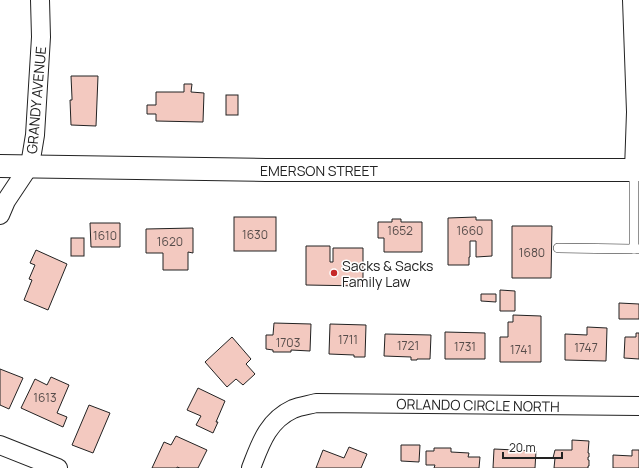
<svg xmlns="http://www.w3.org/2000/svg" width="639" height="468" font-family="Manrope,sans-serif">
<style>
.building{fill:#f3c9c0;stroke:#222}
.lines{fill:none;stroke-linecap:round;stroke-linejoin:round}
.service-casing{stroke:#222;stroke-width:10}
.minor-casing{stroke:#222;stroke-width:20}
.primary-casing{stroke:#222;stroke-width:24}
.service{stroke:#fff;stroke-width:9}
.minor{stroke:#fff;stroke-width:18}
.primary{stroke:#fff;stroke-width:22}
.poi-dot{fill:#c62828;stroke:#fff;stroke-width:1.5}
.labels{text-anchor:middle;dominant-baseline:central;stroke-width:3;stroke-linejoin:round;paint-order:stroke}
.number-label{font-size:12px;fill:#564c4a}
.street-label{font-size:14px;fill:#222;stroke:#fff}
.poi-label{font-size:14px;fill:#222;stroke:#fff;text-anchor:start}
</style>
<rect width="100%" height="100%" fill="#fff"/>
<g class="building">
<polygon points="71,76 98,76 96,126 71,125 70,100 72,100 72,98"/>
<polygon points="184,84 192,84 191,92 204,93 203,122 156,121 156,114 147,114 147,105 156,105 156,92 184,92"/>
<rect x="226" y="95" width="12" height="20"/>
<rect x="234" y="217" width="42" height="34"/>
<polygon points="476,217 476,220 492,220 492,256 476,257 476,241 470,241 470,257 469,257 469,265 448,265 448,218"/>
<polygon points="392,219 401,219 401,222 422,222 422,252 384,252 384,238 378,238 378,222 392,222"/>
<polygon points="90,223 120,223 120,247 91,247"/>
<polygon points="512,226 552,226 551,278 512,278"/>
<polygon points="193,228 193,253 188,252 188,270 163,270 163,253 146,253 146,229"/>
<rect x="71" y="238" width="13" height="18"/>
<polygon points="306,246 330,246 330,262 333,262 333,248 363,248 363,286 306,285"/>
<polygon points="36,250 67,264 48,310 24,300 32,280 29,279 35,265 30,263"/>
<polygon points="500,290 515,291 515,311 500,311"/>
<polygon points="481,294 496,294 496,302 481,301"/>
<polygon points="619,303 639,304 639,319 619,319"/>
<polygon points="513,315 541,316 541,362 500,362 500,337 508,337 508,322 513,322"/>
<polygon points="274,323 311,324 310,351 291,350 291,352 273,352 273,350 266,349 266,335 273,335"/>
<polygon points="330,324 366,325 365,357 354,357 354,355 329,354"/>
<polygon points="587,327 607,328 606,361 565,360 565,334 587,335"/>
<polygon points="445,332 485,333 485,359 445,359"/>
<polygon points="636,333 639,333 639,359 624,358 625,337 636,337"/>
<polygon points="385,334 431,335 430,359 417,359 417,360 411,360 411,357 384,356"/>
<polygon points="232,337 251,359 246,364 255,374 243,385 236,379 227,387 205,362"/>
<polygon points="0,369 23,378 9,409 0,405"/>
<polygon points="51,377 69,385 57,413 67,417 63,427 21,408 35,379 47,385"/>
<polygon points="198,388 225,401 216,422 218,422 213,433 196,425 201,416 187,410"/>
<polygon points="89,405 110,413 93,453 72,445"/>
<polygon points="176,436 207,450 198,468 180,468 177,467 177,468 152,468 164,442 171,445"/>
<polygon points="572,440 589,441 588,453 589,453 589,457 588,457 588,460 589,460 589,466 588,466 588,468 554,468 555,458 553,458 555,450 572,450"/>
<polygon points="401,445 420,445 419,462 401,461"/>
<polygon points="349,447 367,454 361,468 316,468 323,450 344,458"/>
<polygon points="434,448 451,448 451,452 469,453 468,457 480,457 479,468 434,468 435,465 426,465 426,451 434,451"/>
<polygon points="494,449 536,451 535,468 493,468"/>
<polygon points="632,450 639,450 639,468 613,468 613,455 632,456"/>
</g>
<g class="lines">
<defs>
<g id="service">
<polyline points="634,170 634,249 639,249"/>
<polyline points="558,248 634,249"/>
</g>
<g id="minor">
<polyline points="632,0 636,112 634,170"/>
<polyline points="0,215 6,201 30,165 35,135 41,37 40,0"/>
<polyline points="0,445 58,468"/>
<path d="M251 468C260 445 267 421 293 409 300 406 309 405 316 403L639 406"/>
</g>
<polyline id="primary" points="0,166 266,170 639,170"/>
</defs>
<use href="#service" class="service-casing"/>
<use href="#minor" class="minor-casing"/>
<use href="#primary" class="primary-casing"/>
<use href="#service" class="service"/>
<use href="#minor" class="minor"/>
<use href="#primary" class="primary"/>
</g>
<circle class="poi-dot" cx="334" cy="273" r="4"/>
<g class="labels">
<g class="number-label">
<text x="400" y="230">1652</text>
<text x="470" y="230">1660</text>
<text x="255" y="234">1630</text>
<text x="105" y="235">1610</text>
<text x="170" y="241">1620</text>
<text x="532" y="252">1680</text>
<text x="348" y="339">1711</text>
<text x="288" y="342">1703</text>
<text x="408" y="345">1721</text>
<text x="465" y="346">1731</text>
<text x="586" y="347">1747</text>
<text x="521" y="349">1741</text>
<text x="45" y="397">1613</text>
</g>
<g class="street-label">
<text transform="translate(36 100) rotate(-85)">GRANDY AVENUE</text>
<text x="319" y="170">EMERSON STREET</text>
<text transform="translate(478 405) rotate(1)">ORLANDO CIRCLE NORTH</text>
</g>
<g class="poi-label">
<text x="342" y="265">Sacks &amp; Sacks<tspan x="342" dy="16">Family Law</tspan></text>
</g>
</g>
<path d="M503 452v6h59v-6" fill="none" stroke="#222222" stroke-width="2"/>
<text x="509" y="452" font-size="12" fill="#222222" stroke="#ffffff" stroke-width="3" paint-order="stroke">20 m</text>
</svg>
